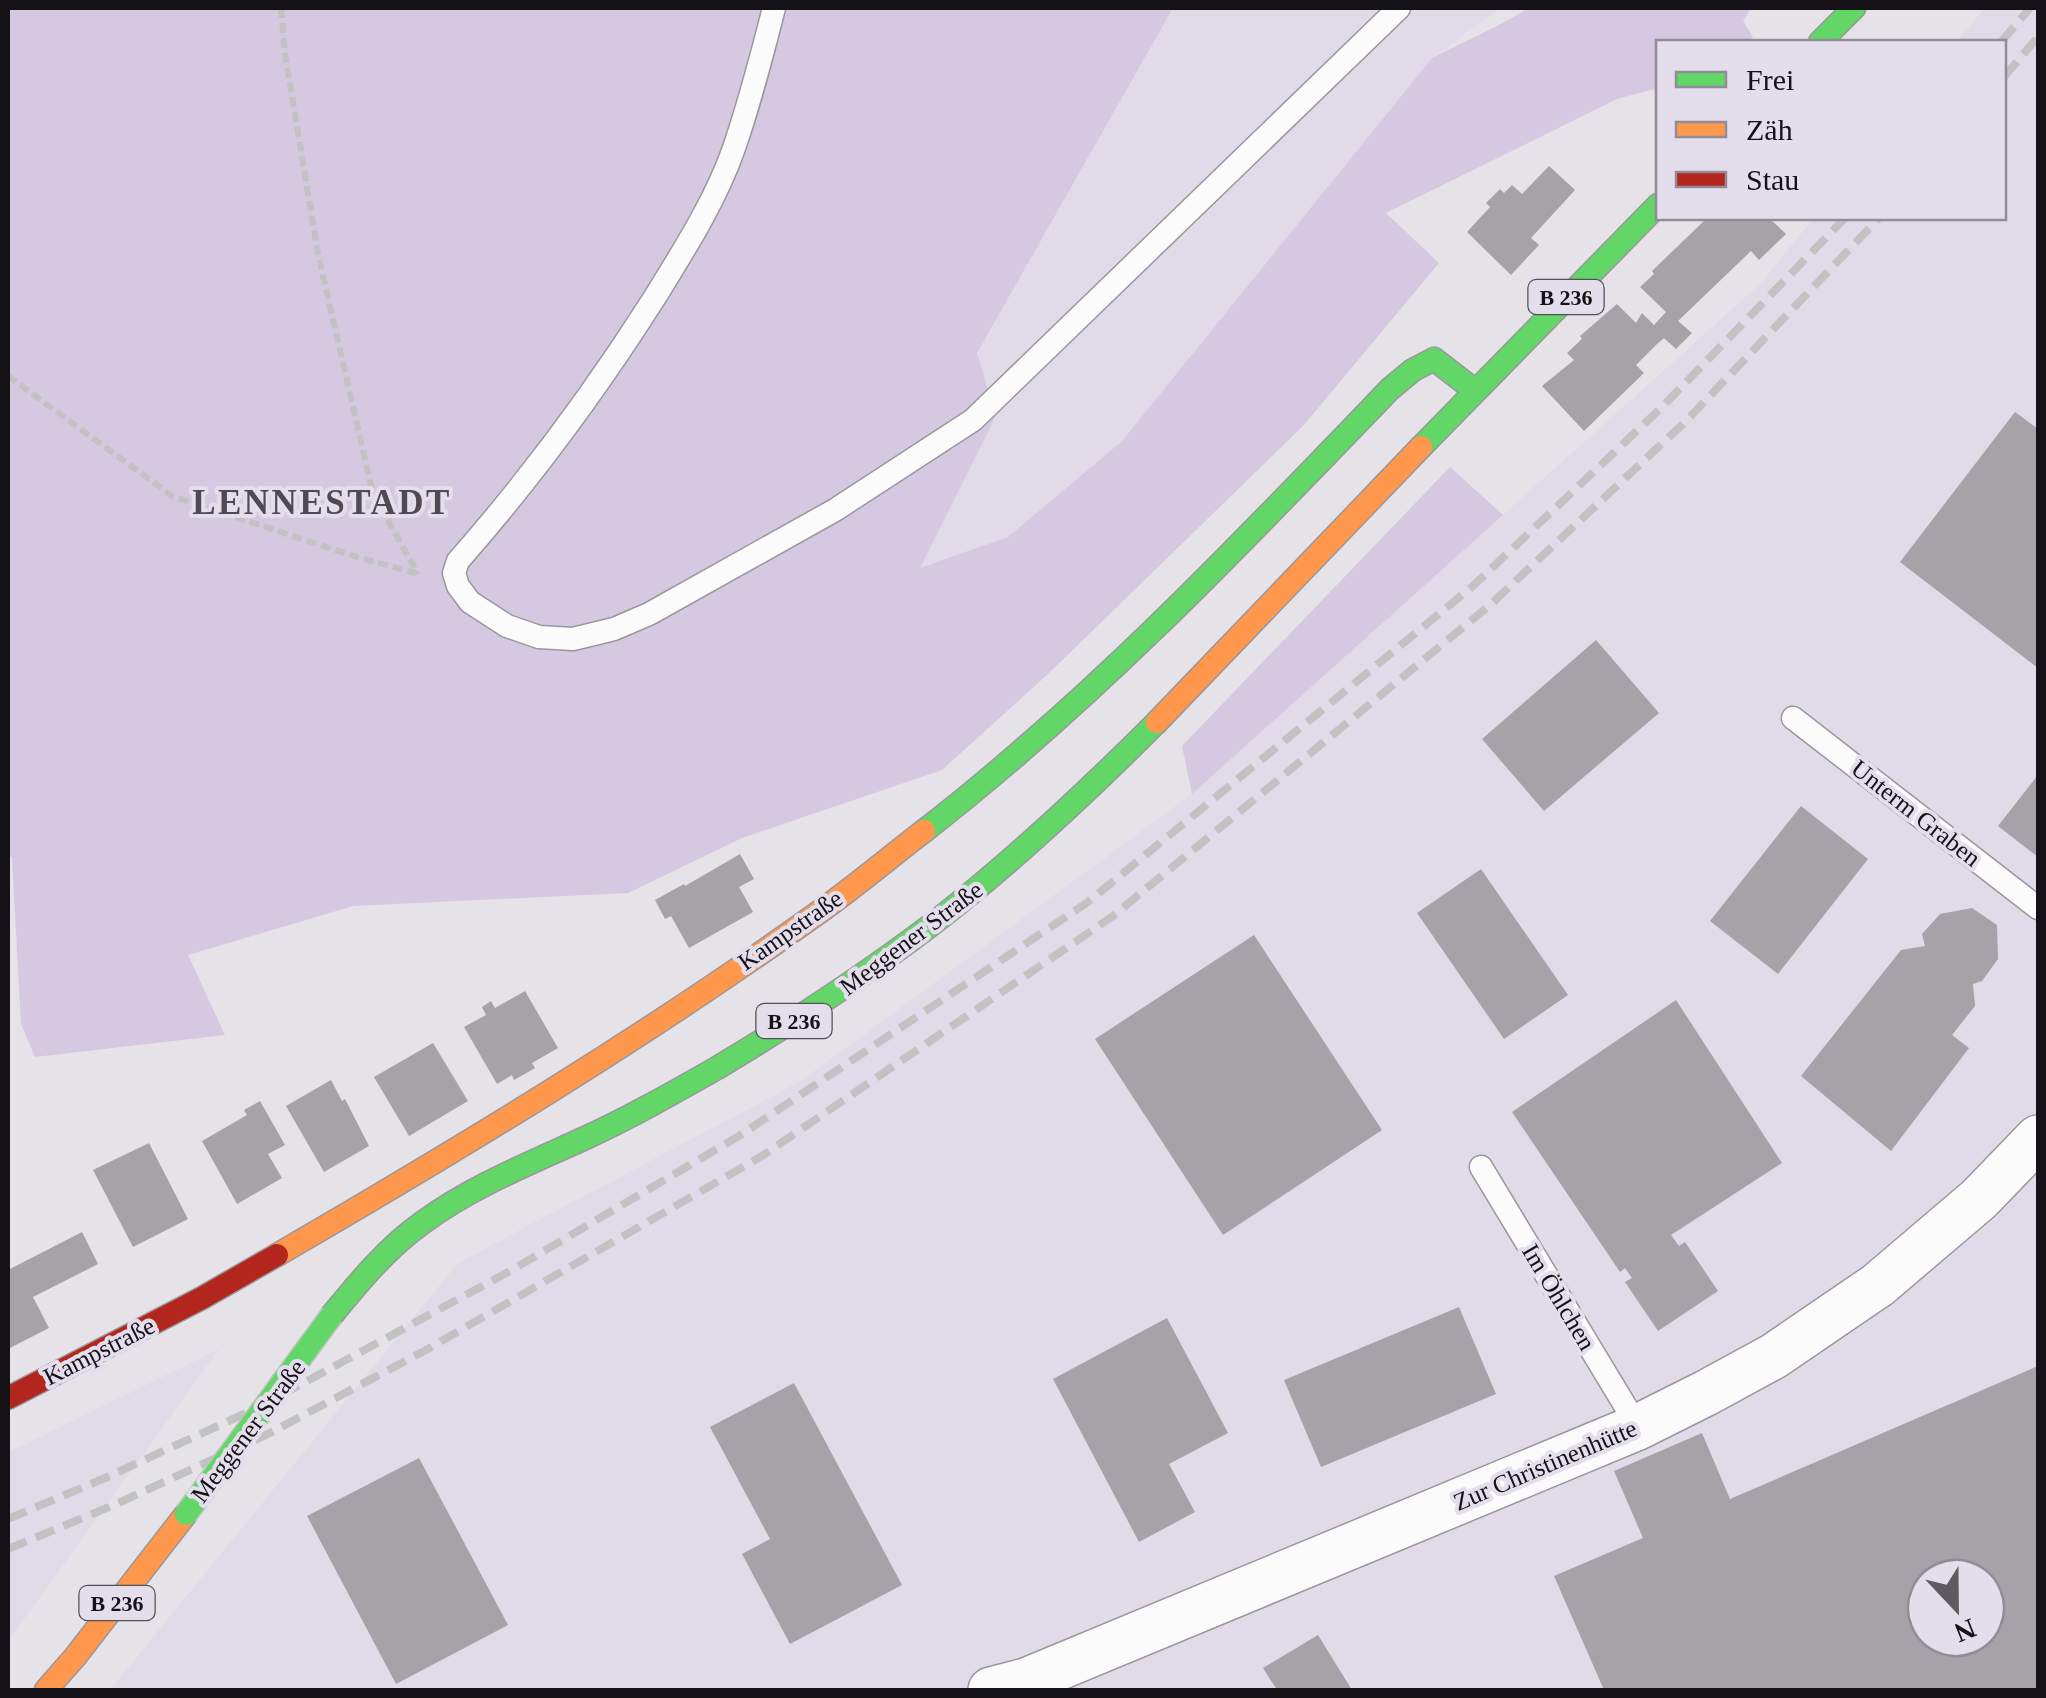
<svg xmlns="http://www.w3.org/2000/svg" width="2046" height="1698" font-family="'Times New Roman',serif">
<style>
.built{fill:#e1dae9;fill-rule:evenodd}
.green{fill:#d4c9e1}
.building{fill:#a5a2a8;fill-rule:evenodd}
.lines{fill:none;stroke-linecap:round;stroke-linejoin:round}
.lane-casing{stroke:#9a979c;stroke-width:25}
.street-casing{stroke:#9a979c;stroke-width:48}
.fast-casing{stroke:#9a979c;stroke-width:25}
.slow-casing{stroke:#9a979c;stroke-width:25}
.jam-casing{stroke:#9a979c;stroke-width:25}
.path{stroke:#c2c1c3;stroke-width:6;stroke-dasharray:10 5;stroke-linecap:butt}
.lane{stroke:#fbfbfc;stroke-width:22}
.street{stroke:#fbfbfc;stroke-width:45}
.fast{stroke:#63d668;stroke-width:22}
.slow{stroke:#ff974d;stroke-width:22}
.jam{stroke:#b3261e;stroke-width:22}
.rail{stroke:#c2c2c3;stroke-width:8;stroke-dasharray:20 10;stroke-linecap:butt}
.fast-bridge-casing{stroke:#c2c1c4;stroke-width:25;stroke-linecap:butt}
.fast-bridge{stroke:#63d668;stroke-width:22}
.labels{text-anchor:middle;dominant-baseline:central;stroke-width:8;stroke-linejoin:round;paint-order:stroke}
.shield{fill:#e4deec;stroke:#524f57;stroke-width:2.5}
.shield-label{font-size:22px;font-weight:bold;fill:#141217}
.street-label{font-size:25px;fill:#141217;stroke:#e4deec}
.district-label{font-size:35px;font-weight:bold;letter-spacing:2.5px;fill:#4e4954;stroke:#e4deec}
</style>
<rect width="100%" height="100%" fill="#e5e2e8"/>
<g class="built">
<polygon points="1173,8 1501,8 1432,58 1122,441 1008,537 918,569 996,416 977,353"/>
<path d="M1985 8H2038V1690H110L458 1263 801 1081 1192 794 1759 285 1814 218H2004V42H1957ZM1926 1578H1986V1638H1926Z"/>
<polygon points="219,1349 9,1640 8,1641 8,1453"/>
</g>
<g class="green">
<polygon points="8,8 1173,8 977,353 996,416 920,568 1008,537 1122,441 1432,58 1497,26 1529,8 1751,8 1743,21 1753,37 1748,42 1658,42 1658,88 1617,99 1386,213 1439,263 1304,425 1047,675 942,770 742,838 628,893 353,906 188,955 225,1035 35,1057 21,1024 12,857 8,856"/>
<polygon points="1450,467 1503,515 1192,794 1182,746"/>
</g>
<g class="building">
<polygon points="1549,166 1575,190 1531,238 1539,245 1511,275 1467,232 1490,207 1486,203 1500,189 1504,193 1512,185 1522,194"/>
<polygon points="1707,218 1769,218 1786,234 1759,260 1751,251 1678,321 1692,333 1676,349 1664,338 1657,344 1636,365 1644,373 1584,431 1542,386 1574,360 1567,353 1582,339 1580,336 1617,304 1636,323 1642,313 1654,325 1666,312 1640,287 1654,274 1652,271"/>
<polygon points="2015,412 2038,429 2038,668 1900,562"/>
<polygon points="1596,640 1659,713 1544,811 1482,739"/>
<polygon points="2038,775 2038,857 1998,826"/>
<polygon points="1801,806 1868,859 1778,974 1710,921"/>
<polygon points="740,854 754,879 739,887 753,912 689,948 671,916 665,919 655,900 684,884 685,886"/>
<polygon points="1481,869 1568,995 1504,1039 1417,913"/>
<polygon points="1972,908 1997,925 1998,959 1982,981 1973,984 1975,1006 1952,1035 1969,1048 1891,1151 1801,1076 1901,950 1925,946 1922,934 1940,914"/>
<polygon points="1254,935 1382,1130 1223,1235 1095,1039"/>
<polygon points="525,991 558,1048 532,1063 535,1068 514,1080 512,1075 497,1084 464,1027 486,1015 482,1007 491,1001 495,1008"/>
<polygon points="1676,1000 1782,1163 1671,1235 1679,1246 1685,1242 1718,1291 1658,1331 1625,1282 1632,1278 1625,1268 1620,1272 1512,1112"/>
<polygon points="433,1043 468,1101 409,1136 374,1077"/>
<polygon points="331,1080 342,1101 345,1099 369,1146 324,1172 286,1106"/>
<polygon points="260,1101 285,1145 268,1154 282,1178 237,1204 202,1141 247,1115 244,1110"/>
<polygon points="149,1143 188,1219 133,1247 93,1170"/>
<polygon points="82,1232 98,1264 33,1297 49,1328 8,1349 8,1270"/>
<polygon points="1459,1307 1496,1394 1321,1467 1284,1380"/>
<polygon points="1167,1318 1228,1433 1169,1464 1195,1512 1139,1542 1053,1379"/>
<path d="M2038 1366V1690H1604L1554 1576 1643 1538 1614 1471 1702 1433 1730 1499ZM1926 1578H1986V1638H1926Z"/>
<polygon points="794,1383 902,1585 790,1644 742,1554 770,1539 710,1427"/>
<polygon points="419,1458 508,1625 396,1684 307,1516"/>
<polygon points="1318,1635 1352,1690 1277,1690 1263,1668"/>
</g>
<g class="lines">
<defs>
<g id="lane">
<path d="M774 8C762 55 750 102 734 148 716 200 684 250 655 297 596 390 531 478 458 561L454 573 458 586 470 602 507 626 539 637 573 639 614 629 649 614 835 510 973 420 1399 8"/>
<polyline points="1793,718 2038,908"/>
<polyline points="1481,1167 1638,1427"/>
</g>
<polyline id="street" points="991,1690 1026,1681 1638,1427 1706,1393 1774,1356 1878,1285 1979,1199 2038,1138"/>
<g id="fast">
<polyline points="1820,42 1854,8"/>
<polyline points="1421,447 1658,205"/>
<path d="M924 831C1093 700 1242 543 1390 389L1413 370 1434 359 1474 390"/>
<path d="M332 1315C359 1282 387 1248 422 1223 471 1187 528 1164 583 1139 629 1118 673 1093 717 1068 795 1021 872 971 944 915 1019 856 1089 790 1157 722"/>
</g>
<g id="slow">
<polyline points="1157,722 1421,447"/>
<path d="M277 1255C463 1147 648 1035 822 910 857 885 890 857 924 831"/>
<polyline points="46,1690 75,1657 186,1514"/>
</g>
<polyline id="jam" points="8,1398 202,1298 277,1255"/>
</defs>
<use href="#lane" class="lane-casing"/>
<use href="#street" class="street-casing"/>
<use href="#fast" class="fast-casing"/>
<use href="#slow" class="slow-casing"/>
<use href="#jam" class="jam-casing"/>
<g class="path">
<polyline points="281,8 285,54 318,254 373,494 418,574"/>
<polyline points="8,376 172,496 357,557 419,574"/>
</g>
<use href="#lane" class="lane"/>
<use href="#street" class="street"/>
<use href="#fast" class="fast"/>
<use href="#slow" class="slow"/>
<use href="#jam" class="jam"/>
<g class="rail">
<polyline points="2001,42 2030,8"/>
<polyline points="2004,77 2038,37"/>
<polyline points="8,1519 105,1478 261,1406 510,1271 739,1136 1088,902 1473,586 1662,407 1845,218"/>
<polyline points="8,1549 114,1505 268,1434 426,1350 762,1156 1113,916 1490,605 1685,422 1879,218"/>
</g>
<defs>
<polyline id="fast-bridge" points="186,1514 332,1315"/>
</defs>
<use href="#fast-bridge" class="fast-bridge-casing"/>
<use href="#fast-bridge" class="fast-bridge"/>
</g>
<g class="labels">
<g class="shield">
<rect x="1528.5" y="280" width="75" height="34" rx="8"/>
<rect x="756.5" y="1004" width="75" height="34" rx="8"/>
<rect x="79.5" y="1586" width="75" height="34" rx="8"/>
</g>
<g class="shield-label">
<text x="1566" y="297">B 236</text>
<text x="794" y="1021">B 236</text>
<text x="117" y="1603">B 236</text>
</g>
<g class="street-label">
<text transform="translate(1916 813) rotate(38)">Unterm Graben</text>
<text transform="translate(790 930) rotate(-35)">Kampstraße</text>
<text transform="translate(911 938) rotate(-37)">Meggener Straße</text>
<text transform="translate(1559 1297) rotate(59)">Im Öhlchen</text>
<text transform="translate(99 1351) rotate(-27)">Kampstraße</text>
<text transform="translate(248 1431) rotate(-53)">Meggener Straße</text>
<text transform="translate(1545 1465) rotate(-23)">Zur Christinenhütte</text>
</g>
<g class="district-label">
<text x="322" y="502">LENNESTADT</text>
</g>
</g>
<rect width="2046" height="1698" fill="none" stroke="#141217" stroke-width="20"/>
<rect x="1656" y="40" width="350" height="180" fill="#e4deec" stroke="#918c97" stroke-width="2.5"/>
<rect x="1676" y="72" width="50" height="15" fill="#63d668" stroke="#918c97" stroke-width="2.5"/>
<text x="1746" y="90" font-size="30" fill="#141217">Frei</text>
<rect x="1676" y="122" width="50" height="15" fill="#ff974d" stroke="#918c97" stroke-width="2.5"/>
<text x="1746" y="140" font-size="30" fill="#141217">Zäh</text>
<rect x="1676" y="172" width="50" height="15" fill="#b3261e" stroke="#918c97" stroke-width="2.5"/>
<text x="1746" y="190" font-size="30" fill="#141217">Stau</text>
<g transform="translate(1956 1608) rotate(158)"><circle r="48" fill="#e4deec" stroke="#918c97" stroke-width="2.5"/>
<path d="M0-8L18 38L0 25L-18 38Z" fill="#5d5b60"/>
<text y="-15" font-size="28" font-weight="bold" text-anchor="middle" fill="#141217">N</text>
</g>
</svg>
